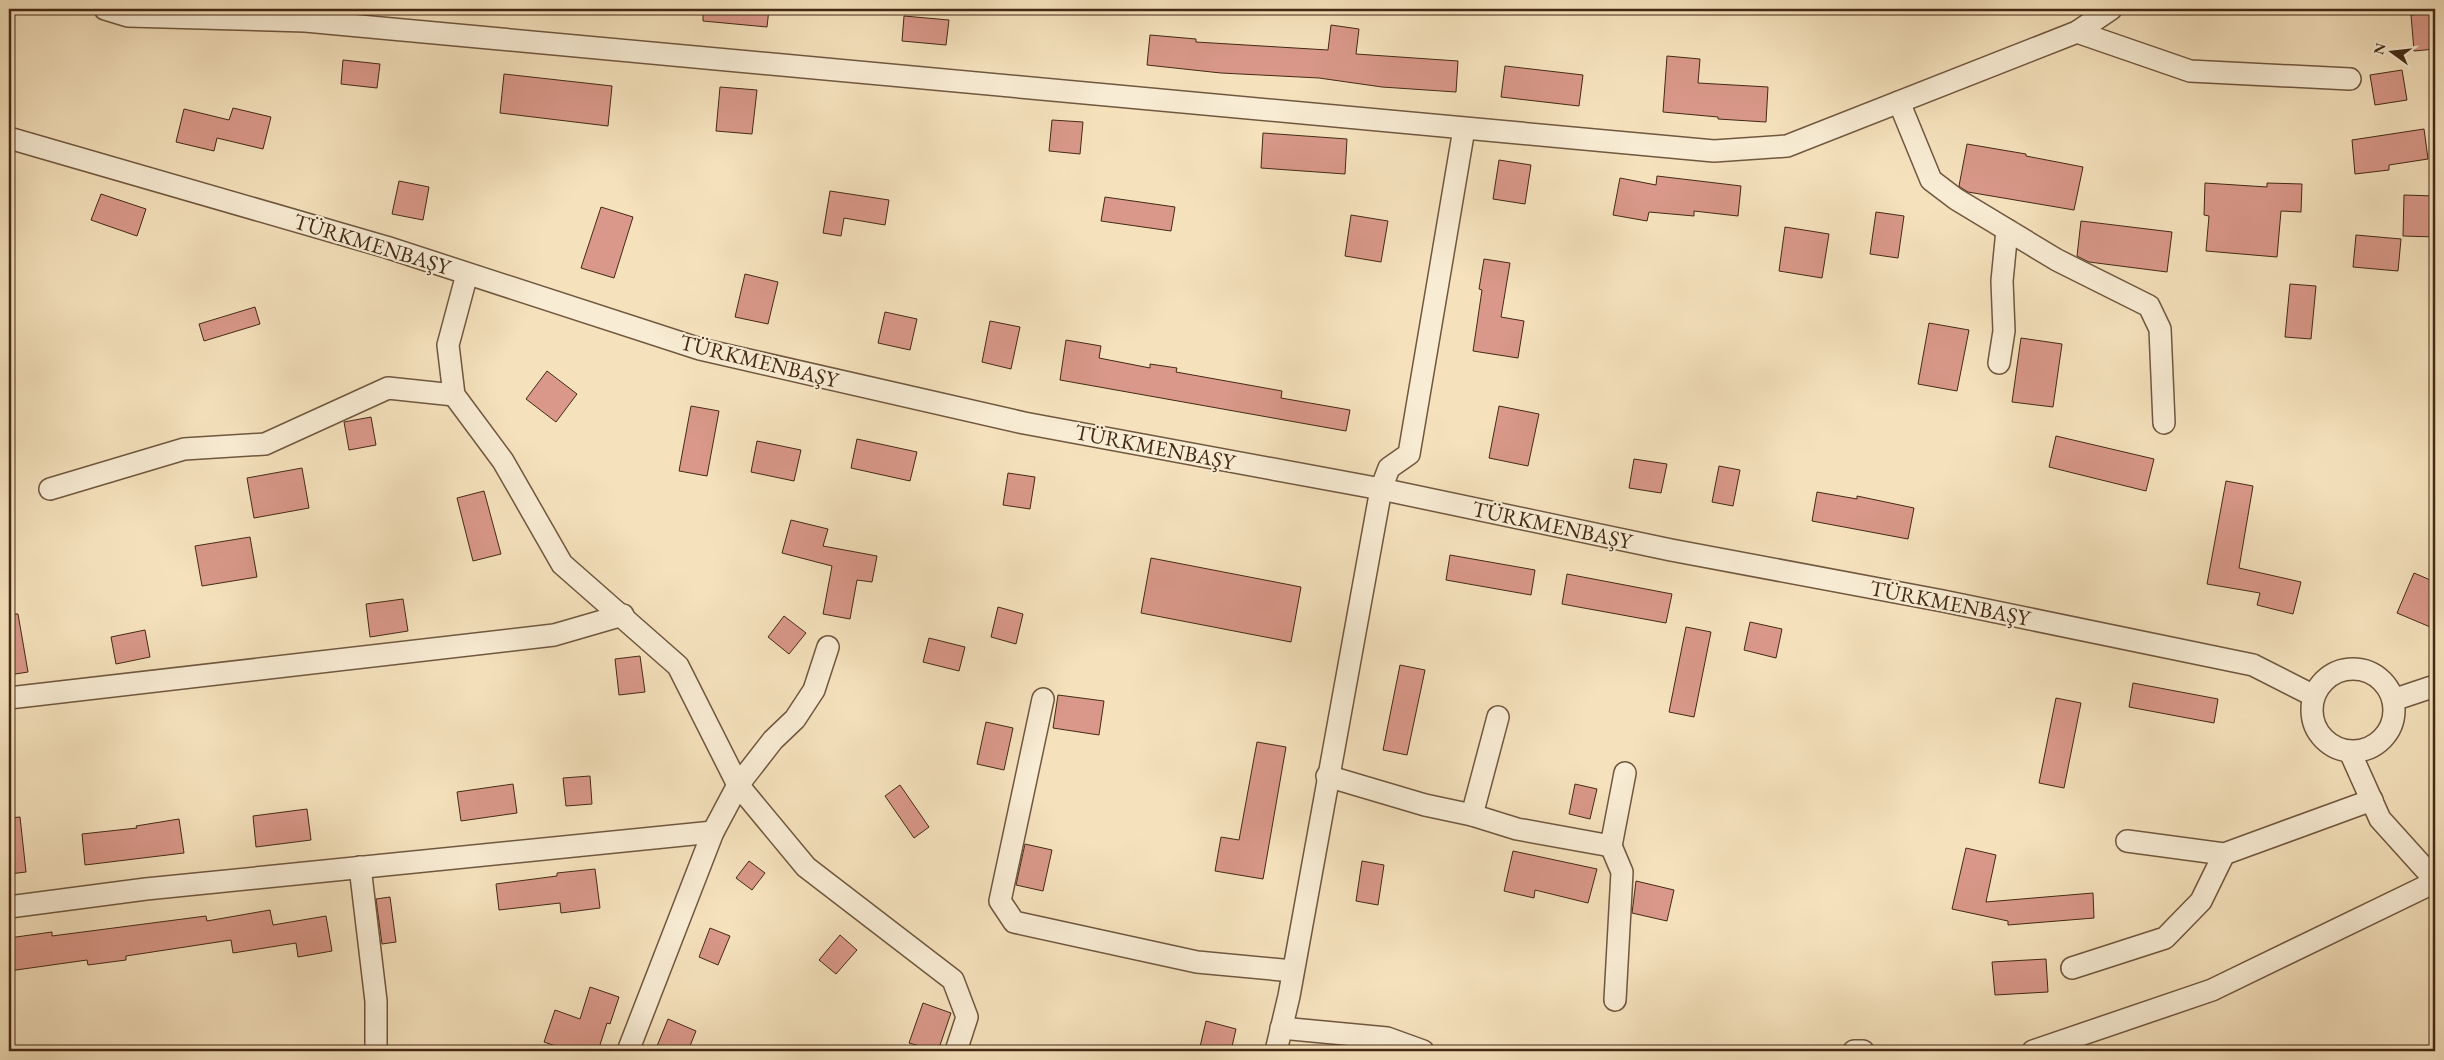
<svg xmlns="http://www.w3.org/2000/svg" width="2444" height="1060" font-family="'EB Garamond',serif">
<style>
.building{fill:#d99889;stroke:#442914}
.lines{fill:none;stroke-linecap:round;stroke-linejoin:round}
.minor-casing{stroke:#70573e;stroke-width:24}
.minor{stroke:#f8ecd4;stroke-width:21}
.labels{text-anchor:middle;dominant-baseline:central;stroke-width:4.5;stroke-linejoin:round;paint-order:stroke}
.street-label{font-size:22px;fill:#442914;stroke:#f8ecd4}
</style>
<rect width="100%" height="100%" fill="#f5e2bd"/>
<filter id="stains"><feTurbulence type="fractalNoise" baseFrequency=".004" numOctaves="4"/><feColorMatrix values="0 0 0 0 .2 0 0 0 0 .09 0 0 0 0 .02 0 0 0 .5 -.17"/></filter>
<radialGradient id="worn" r=".72"><stop offset=".6" stop-color="#630" stop-opacity="0"/><stop offset="1" stop-color="#630" stop-opacity=".3"/></radialGradient>
<g class="building">
<polygon points="703,9 769,9 767,27 703,21"/>
<polygon points="2435,12 2435,49 2414,51 2411,15"/>
<polygon points="904,16 949,20 946,45 902,41"/>
<polygon points="1331,25 1359,29 1356,54 1458,61 1456,92 1382,87 1319,78 1221,73 1147,65 1150,35 1196,39 1196,42 1328,50"/>
<polygon points="1667,56 1700,59 1698,83 1768,87 1766,122 1718,119 1718,117 1663,112"/>
<polygon points="343,60 380,64 377,88 341,84"/>
<polygon points="1505,66 1583,75 1579,106 1501,97"/>
<polygon points="2402,70 2407,100 2375,105 2370,75"/>
<polygon points="504,74 612,86 608,126 500,113"/>
<polygon points="720,87 757,90 752,134 716,131"/>
<polygon points="233,108 271,117 263,149 217,138 214,151 176,142 184,109 229,120"/>
<polygon points="1052,120 1083,122 1080,154 1049,151"/>
<polygon points="2424,129 2428,159 2389,165 2389,170 2355,174 2352,140"/>
<polygon points="1263,133 1347,139 1345,174 1261,168"/>
<polygon points="1967,144 2026,154 2026,156 2083,167 2074,210 1968,192 1963,189 1959,186"/>
<polygon points="1499,160 1531,165 1525,204 1493,199"/>
<polygon points="1657,176 1741,186 1738,216 1694,211 1694,216 1649,212 1647,221 1613,215 1620,178 1656,185"/>
<polygon points="399,181 429,187 423,220 392,214"/>
<polygon points="2205,183 2267,187 2267,183 2302,184 2301,212 2281,211 2277,257 2206,251 2209,216 2204,215"/>
<polygon points="830,191 889,200 885,225 844,218 841,236 823,233"/>
<polygon points="101,194 146,209 137,236 91,220"/>
<polygon points="2404,195 2435,196 2435,237 2403,236"/>
<polygon points="1105,197 1175,207 1171,231 1101,221"/>
<polygon points="601,207 633,217 614,278 581,268"/>
<polygon points="1876,212 1904,216 1898,258 1870,254"/>
<polygon points="1351,215 1388,221 1381,262 1345,256"/>
<polygon points="2081,221 2172,232 2167,272 2089,262 2077,256"/>
<polygon points="1785,227 1829,234 1822,278 1779,271"/>
<polygon points="2356,235 2401,239 2398,271 2353,267"/>
<polygon points="1484,259 1510,263 1501,317 1524,321 1518,358 1473,351 1482,290 1479,289"/>
<polygon points="745,274 778,282 768,324 735,317"/>
<polygon points="2290,284 2316,286 2311,339 2285,337"/>
<polygon points="255,307 260,324 204,341 199,324"/>
<polygon points="885,312 917,319 910,350 878,343"/>
<polygon points="990,321 1020,327 1011,369 982,362"/>
<polygon points="1929,323 1969,330 1957,391 1918,384"/>
<polygon points="2021,338 2062,344 2053,407 2012,402"/>
<polygon points="1066,340 1101,346 1099,358 1150,368 1150,364 1177,368 1176,372 1282,391 1281,398 1350,410 1346,431 1060,380"/>
<polygon points="547,371 577,394 556,422 526,399"/>
<polygon points="691,406 719,411 707,476 679,471"/>
<polygon points="1499,406 1539,414 1528,466 1489,458"/>
<polygon points="371,417 376,445 349,450 344,422"/>
<polygon points="2056,436 2154,459 2146,491 2049,467"/>
<polygon points="857,439 917,452 910,481 851,468"/>
<polygon points="757,441 801,450 794,481 751,472"/>
<polygon points="1634,459 1667,464 1661,493 1629,488"/>
<polygon points="1719,466 1740,470 1733,506 1712,502"/>
<polygon points="302,468 309,508 254,518 247,478"/>
<polygon points="1008,473 1035,477 1030,509 1003,505"/>
<polygon points="2226,481 2253,486 2239,568 2301,582 2293,614 2257,605 2260,593 2207,584"/>
<polygon points="484,491 501,554 473,561 457,498"/>
<polygon points="1817,492 1857,499 1857,496 1914,508 1908,539 1812,521"/>
<polygon points="791,520 828,529 823,546 877,556 872,582 857,580 850,619 823,614 832,566 782,553"/>
<polygon points="250,537 257,577 202,586 195,546"/>
<polygon points="1450,555 1535,570 1531,595 1446,580"/>
<polygon points="1151,558 1301,587 1291,642 1141,613"/>
<polygon points="2414,573 2435,582 2435,629 2397,613"/>
<polygon points="1567,574 1672,594 1666,623 1562,604"/>
<polygon points="403,599 408,631 370,637 366,604"/>
<polygon points="998,607 1023,614 1016,644 991,637"/>
<polygon points="9,614 18,614 28,672 9,675"/>
<polygon points="784,616 806,633 789,654 768,637"/>
<polygon points="1750,622 1782,629 1776,658 1744,650"/>
<polygon points="1686,627 1711,632 1694,717 1669,712"/>
<polygon points="145,630 150,657 116,664 111,637"/>
<polygon points="929,638 965,647 959,671 923,662"/>
<polygon points="640,656 645,692 619,695 615,659"/>
<polygon points="1400,665 1425,670 1407,755 1383,750"/>
<polygon points="2133,683 2218,699 2214,723 2129,707"/>
<polygon points="1058,695 1104,701 1099,735 1053,728"/>
<polygon points="2056,698 2081,703 2064,788 2039,783"/>
<polygon points="986,722 1013,728 1004,770 977,764"/>
<polygon points="1257,742 1286,747 1263,879 1215,871 1221,837 1239,840"/>
<polygon points="590,776 592,804 566,806 563,778"/>
<polygon points="513,784 517,813 461,821 457,792"/>
<polygon points="1575,784 1597,789 1590,819 1569,814"/>
<polygon points="900,785 929,827 914,838 885,796"/>
<polygon points="307,809 311,840 256,847 253,816"/>
<polygon points="20,817 26,872 9,874 9,818"/>
<polygon points="179,819 184,853 85,865 82,834 137,828 136,826"/>
<polygon points="1025,844 1052,850 1043,891 1016,885"/>
<polygon points="1966,848 1996,855 1986,902 2093,893 2094,918 2008,925 2008,921 1952,909"/>
<polygon points="1513,851 1597,869 1588,903 1535,890 1534,898 1504,891"/>
<polygon points="749,861 765,873 752,890 736,878"/>
<polygon points="1362,861 1384,865 1378,905 1356,901"/>
<polygon points="595,869 600,908 561,913 560,903 499,910 496,884 557,876 557,873"/>
<polygon points="1636,881 1674,890 1667,921 1632,913"/>
<polygon points="390,897 396,942 382,944 376,899"/>
<polygon points="270,910 273,925 326,916 332,951 298,957 296,943 233,953 231,940 126,956 126,960 88,965 87,960 9,971 9,938 52,932 52,936 206,916 207,921"/>
<polygon points="710,928 730,936 718,965 699,957"/>
<polygon points="840,935 857,950 836,974 819,960"/>
<polygon points="2046,959 2048,992 1995,995 1992,962"/>
<polygon points="590,987 619,997 610,1024 607,1023 598,1051 570,1051 544,1042 555,1010 580,1019"/>
<polygon points="923,1003 951,1013 938,1051 909,1043"/>
<polygon points="668,1019 696,1031 688,1051 655,1051"/>
<polygon points="1206,1021 1236,1029 1231,1051 1199,1051"/>
</g>
<g class="lines">
<defs>
<g id="minor">
<polyline points="105,9 128,16 305,21 1714,151 1787,146 2077,32 2111,9"/>
<polyline points="2077,32 2190,71 2350,79"/>
<polyline points="1899,102 1931,180 1956,199 2057,260 2149,306 2160,329 2164,423"/>
<polyline points="9,138 386,247 700,349 1024,423 1381,489 1671,550 1943,601 2253,665 2314,696"/>
<polyline points="467,274 448,345 454,395 503,461 562,564 678,666 738,785 806,867 953,980 967,1017 956,1051"/>
<polyline points="1999,363 2004,331 2002,281 2007,230"/>
<polyline points="50,489 184,449 265,444 388,388 454,395"/>
<circle cx="2353" cy="710" r="41"/>
<polyline points="9,698 554,635 623,615"/>
<polyline points="1043,699 1000,901 1014,922 1197,962 1293,971"/>
<polyline points="2393,700 2435,686"/>
<polyline points="2350,752 2380,819 2435,880"/>
<polyline points="1327,776 1425,805 1472,815 1517,829 1611,846 1625,773"/>
<polyline points="1472,815 1498,717"/>
<polyline points="2127,841 2224,854 2372,800"/>
<polyline points="1611,846 1622,872 1615,1000"/>
<polyline points="360,867 376,1001 376,1051"/>
<polyline points="9,907 146,889 713,832"/>
<polyline points="2072,968 2165,938 2201,901 2224,854"/>
<polyline points="1281,1028 1387,1038 1423,1051"/>
<polyline points="628,1051 713,832 738,785 773,740 795,719 814,690 828,647"/>
<polyline points="1276,1051 1289,996 1381,489 1389,468 1409,454 1464,129"/>
<polyline points="1854,1051 1863,1051"/>
<polyline points="2033,1051 2212,990 2435,882"/>
</g>
</defs>
<use href="#minor" class="minor-casing"/>
<use href="#minor" class="minor"/>
</g>
<g class="labels">
<g class="street-label">
<text transform="translate(372 244) rotate(17)">TÜRKMENBAŞY</text>
<text transform="translate(759 361) rotate(14)">TÜRKMENBAŞY</text>
<text transform="translate(1155 447) rotate(11)">TÜRKMENBAŞY</text>
<text transform="translate(1552 525) rotate(12)">TÜRKMENBAŞY</text>
<text transform="translate(1950 603) rotate(11)">TÜRKMENBAŞY</text>
</g>
</g>
<rect width="2444" height="1060" fill="none" stroke="#f5e2bd" stroke-width="30"/>
<rect x="10" y="10" width="2424" height="1040" fill="none" stroke="#442914" stroke-width="2.5"/>
<rect x="15" y="15" width="2414" height="1030" fill="none" stroke="#442914"/>
<g transform="translate(2392 52) rotate(285)" stroke="#f8ecd4" stroke-width="4" paint-order="stroke">
<path d="M0-4L9 19L0 12L-9 19Z" fill="#442914"/>
<text y="-8" font-size="14" font-weight="bold" text-anchor="middle" fill="#442914">N</text>
</g>
<rect width="100%" height="100%" filter="url(#stains)"/>
<rect width="100%" height="100%" fill="url(#worn)"/>
</svg>
